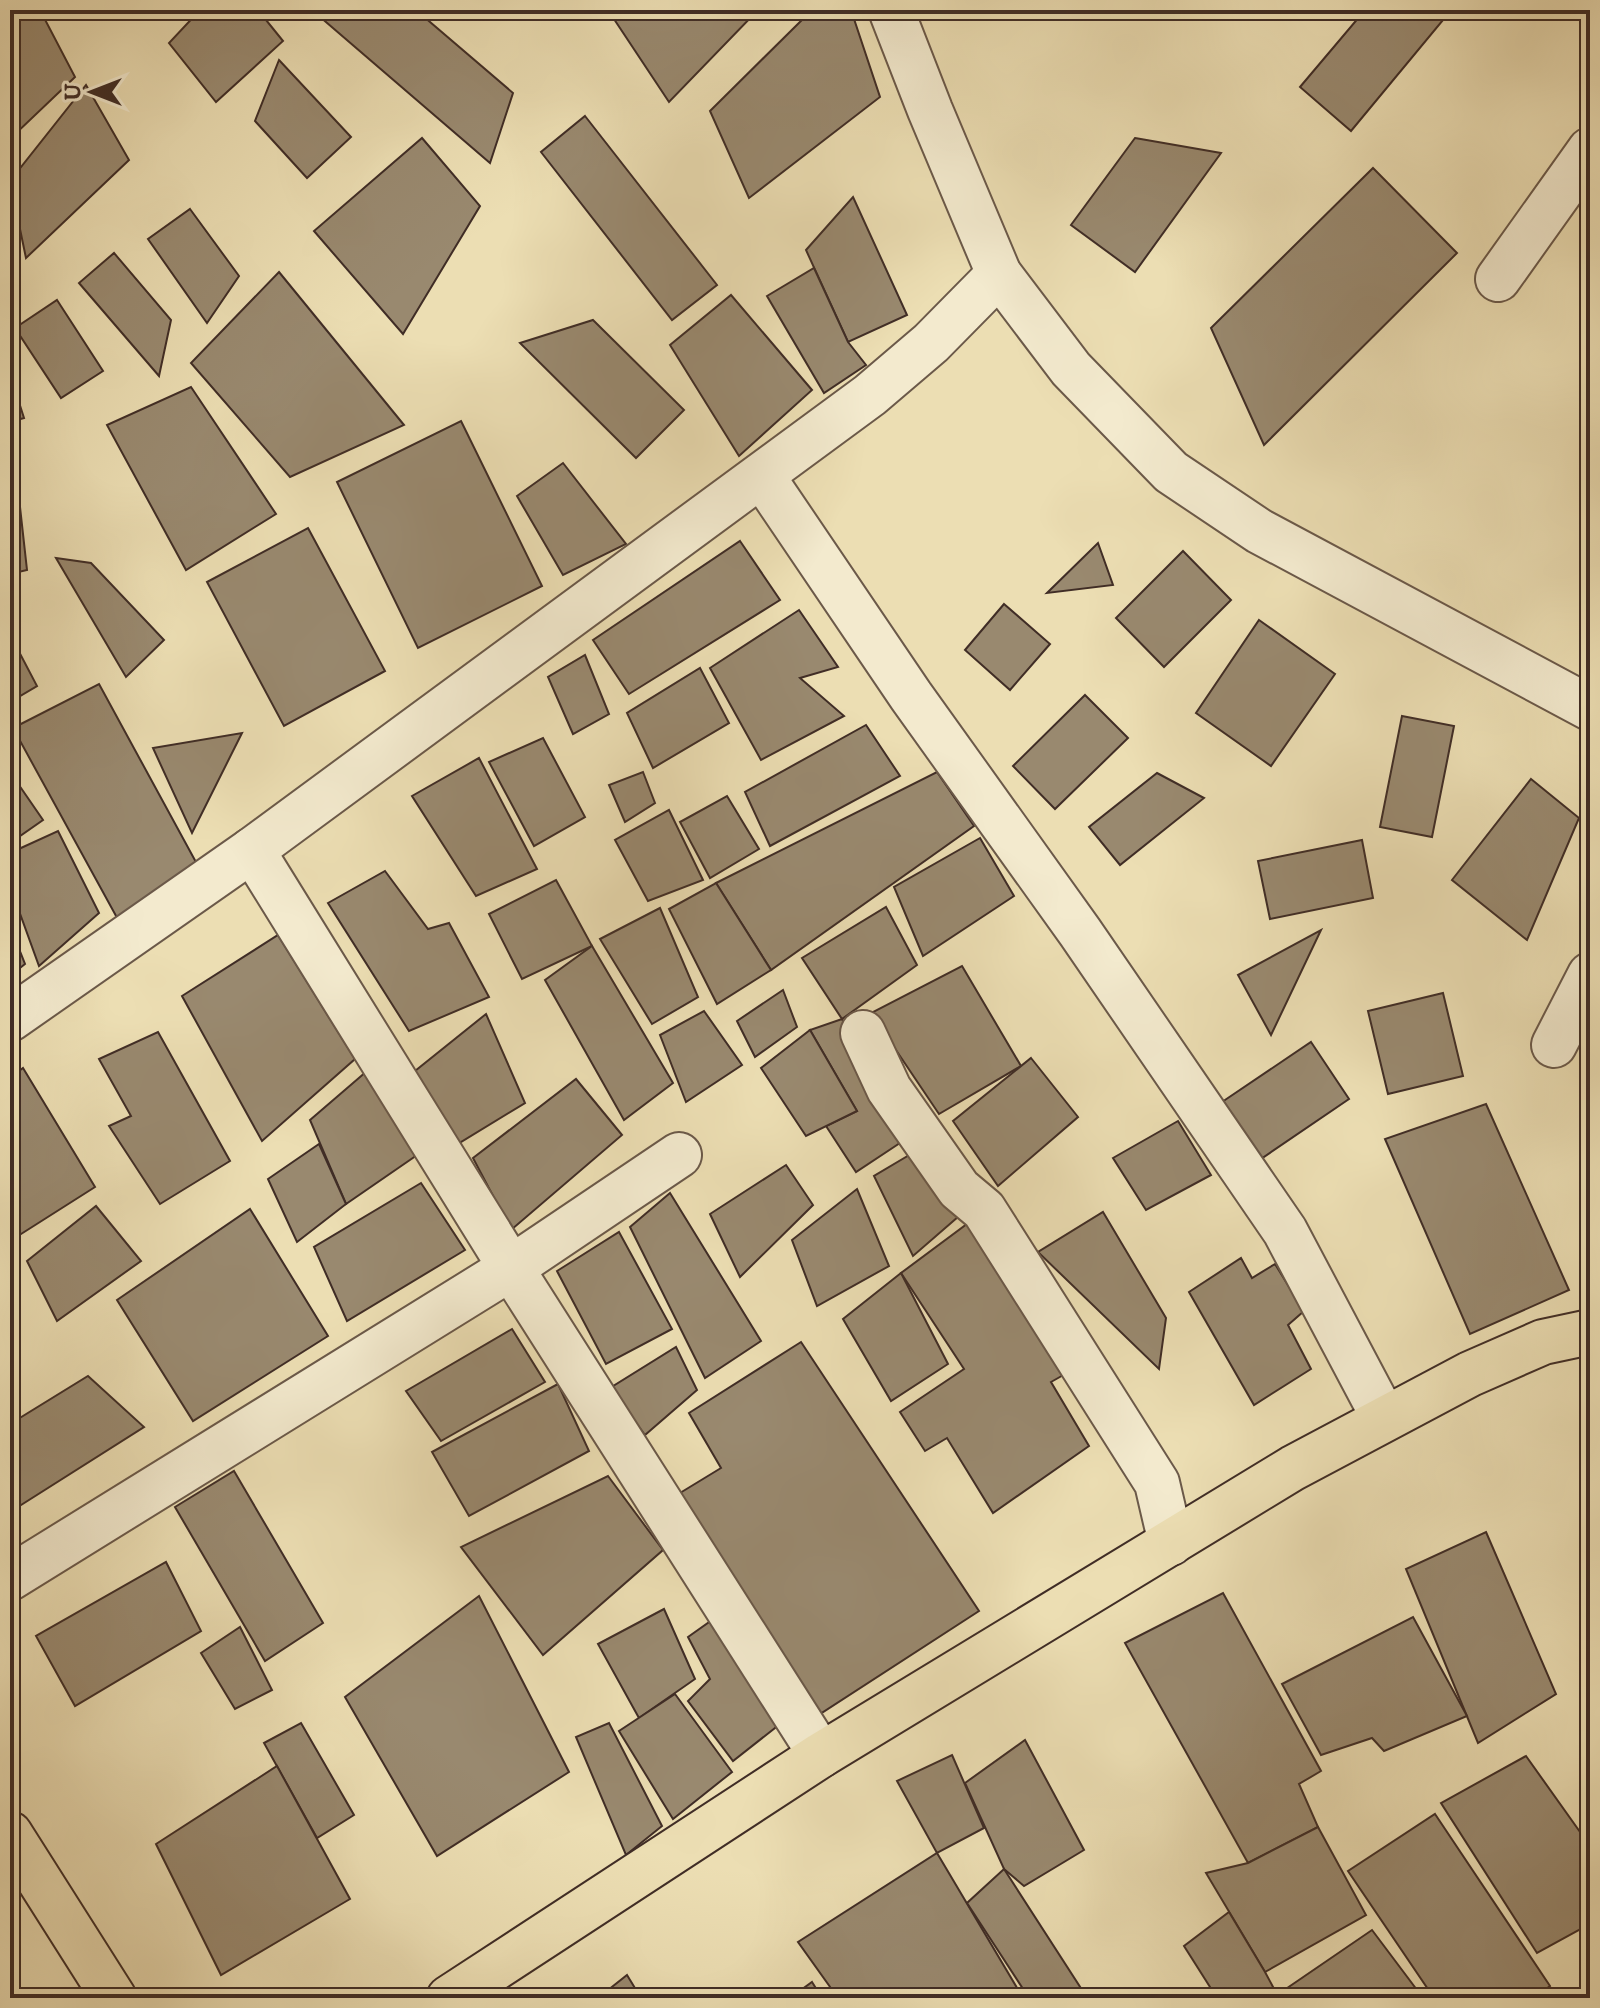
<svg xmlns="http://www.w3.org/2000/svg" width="1600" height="2008" font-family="'IM FELL DW Pica',serif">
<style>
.building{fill:#99896f;stroke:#402d26;stroke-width:2}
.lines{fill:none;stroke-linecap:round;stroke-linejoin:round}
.minor-casing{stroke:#6b5949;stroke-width:48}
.highway-casing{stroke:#402d26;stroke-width:48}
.minor{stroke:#f3eace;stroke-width:44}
.highway{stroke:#ecdeb3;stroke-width:44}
</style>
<rect width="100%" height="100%" fill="#ecdeb3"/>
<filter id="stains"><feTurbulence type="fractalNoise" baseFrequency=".0025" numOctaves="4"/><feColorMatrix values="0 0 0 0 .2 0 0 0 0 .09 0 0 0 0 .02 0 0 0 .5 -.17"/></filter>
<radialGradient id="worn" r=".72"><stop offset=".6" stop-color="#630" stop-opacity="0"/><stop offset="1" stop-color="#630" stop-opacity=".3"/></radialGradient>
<g class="building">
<polygon points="18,10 40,10 75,77 10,139 10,20"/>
<polygon points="200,10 258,10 283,41 216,102 169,43"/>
<polygon points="312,10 416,10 513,93 490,163"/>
<polygon points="608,10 758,10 669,102"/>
<polygon points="812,10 851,10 880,97 749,198 710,111"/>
<polygon points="1365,10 1436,10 1448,14 1351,131 1300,87"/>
<polygon points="279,60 351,137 307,178 255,121"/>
<polygon points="86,85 129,160 26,258 10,181"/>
<polygon points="585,116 717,285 672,320 541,152"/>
<polygon points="422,138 480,206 403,334 314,231"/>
<polygon points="1135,138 1221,153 1135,272 1071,225"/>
<polygon points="1373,168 1457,253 1264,445 1211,328"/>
<polygon points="853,197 907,315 848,342 806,250"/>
<polygon points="190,209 239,276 207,323 148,239"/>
<polygon points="114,253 171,320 159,376 79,283"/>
<polygon points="814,268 848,342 866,365 824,393 767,296"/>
<polygon points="279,272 404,425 290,477 191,363"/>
<polygon points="731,295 812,390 739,456 670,345"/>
<polygon points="57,300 103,371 61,398 15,328"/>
<polygon points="593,320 684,410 636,458 520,343"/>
<polygon points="10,374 24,418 10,422"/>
<polygon points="191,387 276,514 186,570 107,425"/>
<polygon points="461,421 542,586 418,648 337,482"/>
<polygon points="13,444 27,570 10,574 10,445"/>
<polygon points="563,463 626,544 563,575 517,496"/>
<polygon points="308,528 385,671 284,726 207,582"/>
<polygon points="740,541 780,600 629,694 593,640"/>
<polygon points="1098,543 1113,585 1047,593"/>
<polygon points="1183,551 1231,600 1164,667 1116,618"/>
<polygon points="56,558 91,563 164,640 126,677"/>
<polygon points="1004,604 1050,644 1010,690 965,650"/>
<polygon points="799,610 838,667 800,678 844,716 761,760 710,668"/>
<polygon points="1259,620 1335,674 1271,766 1196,713"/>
<polygon points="16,646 37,686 10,702 10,650"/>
<polygon points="585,655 609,714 573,734 548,677"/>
<polygon points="700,668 729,723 653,768 627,713"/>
<polygon points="99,684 197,864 121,925 13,728"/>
<polygon points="1085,695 1128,738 1055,809 1013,766"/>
<polygon points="1402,716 1454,726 1432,837 1380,827"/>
<polygon points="866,725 900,776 770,846 745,792"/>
<polygon points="242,733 192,833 153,748"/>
<polygon points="543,738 585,817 534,846 489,762"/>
<polygon points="479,758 537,869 476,896 412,796"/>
<polygon points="10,772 43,820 10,843"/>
<polygon points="643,772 655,803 625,822 609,785"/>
<polygon points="937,772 974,826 771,970 716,883"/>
<polygon points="1157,773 1204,798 1120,865 1089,827"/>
<polygon points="1531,779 1579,818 1527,940 1452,880"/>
<polygon points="727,796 759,849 710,878 680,822"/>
<polygon points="669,810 703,880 648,901 615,840"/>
<polygon points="58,831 99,913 39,966 10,886 10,853"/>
<polygon points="980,838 1014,896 923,956 894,887"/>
<polygon points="1362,840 1373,898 1270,919 1258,861"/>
<polygon points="385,871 428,929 449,923 489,997 409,1031 328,903"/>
<polygon points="556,880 592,946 522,979 489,914"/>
<polygon points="716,883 771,970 717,1004 669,909"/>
<polygon points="886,907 917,965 842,1019 802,958"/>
<polygon points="660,908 698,997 652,1024 600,939"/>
<polygon points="10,926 25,964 10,976"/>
<polygon points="1321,930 1271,1035 1238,975"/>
<polygon points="278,935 355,1059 262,1141 182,996"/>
<polygon points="592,946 673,1083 624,1120 545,980"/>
<polygon points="962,966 1021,1066 939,1114 871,1013"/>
<polygon points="783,990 797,1027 755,1057 737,1021"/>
<polygon points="1443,993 1463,1076 1388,1094 1368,1011"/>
<polygon points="704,1011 742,1065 686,1102 660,1035"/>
<polygon points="486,1014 525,1103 456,1145 415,1071"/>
<polygon points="842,1019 906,1139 856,1172 826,1126 857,1111 810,1030"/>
<polygon points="810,1030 857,1111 806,1136 761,1068"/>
<polygon points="158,1032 230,1161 160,1204 109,1126 131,1116 99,1059"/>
<polygon points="1311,1042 1349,1099 1255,1163 1222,1102"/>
<polygon points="1031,1058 1078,1117 998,1186 953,1121"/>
<polygon points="23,1068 95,1187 10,1241 10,1078"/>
<polygon points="367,1071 420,1153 346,1204 310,1120"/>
<polygon points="576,1079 622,1135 511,1230 473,1158"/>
<polygon points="1486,1104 1569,1290 1470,1334 1385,1139"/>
<polygon points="1178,1121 1211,1175 1146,1210 1113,1158"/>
<polygon points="319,1144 346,1204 297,1242 268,1179"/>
<polygon points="916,1151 959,1216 913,1256 874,1176"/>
<polygon points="786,1165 813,1205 740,1277 710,1214"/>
<polygon points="421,1183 465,1250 347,1321 314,1247"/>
<polygon points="857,1189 889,1266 817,1306 792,1240"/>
<polygon points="670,1193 761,1341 705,1378 630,1227"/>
<polygon points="96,1206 141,1261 57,1321 27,1261"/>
<polygon points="250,1209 328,1336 193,1421 117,1300"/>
<polygon points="1103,1212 1166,1318 1159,1369 1038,1252"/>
<polygon points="975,1218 1074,1369 1051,1382 1089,1446 993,1513 947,1438 925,1451 900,1412 964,1369 901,1273"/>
<polygon points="619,1232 672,1329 606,1364 557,1271"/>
<polygon points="1241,1258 1252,1278 1275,1264 1304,1311 1288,1325 1311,1369 1254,1405 1189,1292"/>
<polygon points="901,1273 948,1364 891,1401 843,1319"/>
<polygon points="512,1329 545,1382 441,1441 406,1391"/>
<polygon points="801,1342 979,1611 820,1714 680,1493 721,1468 689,1413"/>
<polygon points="676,1347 697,1390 645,1435 610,1388"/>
<polygon points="88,1376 144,1427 10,1512 10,1424"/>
<polygon points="558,1384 589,1451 469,1516 432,1452"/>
<polygon points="234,1471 323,1623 265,1661 175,1507"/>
<polygon points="608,1476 663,1550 543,1655 461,1547"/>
<polygon points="1486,1532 1556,1694 1478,1743 1406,1569"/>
<polygon points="166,1562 201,1631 75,1706 36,1636"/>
<polygon points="1223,1593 1321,1771 1299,1784 1318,1827 1248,1863 1125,1643"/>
<polygon points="479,1596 569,1772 437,1856 345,1697"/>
<polygon points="664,1609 695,1679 639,1718 598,1644"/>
<polygon points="722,1613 794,1713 733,1761 688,1701 710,1679 688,1637"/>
<polygon points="1413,1617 1467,1716 1384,1751 1372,1738 1321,1755 1282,1684"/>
<polygon points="240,1627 272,1690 235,1709 201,1653"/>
<polygon points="675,1694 732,1772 673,1819 619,1731"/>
<polygon points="301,1723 354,1815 317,1838 264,1743"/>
<polygon points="609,1723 662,1826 626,1855 576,1737"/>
<polygon points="1025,1740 1084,1850 1024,1886 1004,1869 965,1783"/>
<polygon points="952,1755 984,1828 937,1853 897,1781"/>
<polygon points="1526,1756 1590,1846 1590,1924 1537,1953 1441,1803"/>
<polygon points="277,1766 350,1899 221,1975 156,1844"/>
<polygon points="1435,1814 1550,1986 1534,1998 1434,1998 1348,1871"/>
<polygon points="1318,1827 1366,1915 1265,1972 1206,1873 1248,1863"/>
<polygon points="937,1853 1023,1998 838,1998 798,1942"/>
<polygon points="1004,1869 1084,1993 1080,1998 1029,1998 967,1903"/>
<polygon points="1229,1912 1265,1972 1279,1998 1217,1998 1184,1946"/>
<polygon points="1372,1930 1423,1998 1279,1998 1277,1995"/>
<polygon points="627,1975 641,1998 598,1998"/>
<polygon points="812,1982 822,1998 790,1998"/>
</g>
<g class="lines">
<defs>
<g id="minor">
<polyline points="891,10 930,110 999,274 1071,369 1171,472 1259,531 1590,708"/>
<polyline points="1498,279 1590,150"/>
<polyline points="762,476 911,696 1080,932 1285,1231 1384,1418"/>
<polyline points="252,850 511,1268 821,1755"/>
<polyline points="10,1019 252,850 870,395 931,343 999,274"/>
<polyline points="863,1033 889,1089 959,1189 984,1210 1157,1483 1171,1543"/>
<polyline points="1554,1045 1590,975"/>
<polyline points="10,1578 511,1268 679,1155"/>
</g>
<g id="highway">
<polyline points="10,1834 114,1998"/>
<polyline points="449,1998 821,1755 1293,1468 1470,1374 1543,1342 1590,1332"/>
</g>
</defs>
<use href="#minor" class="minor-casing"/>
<use href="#highway" class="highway-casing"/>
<use href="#minor" class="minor"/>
<use href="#highway" class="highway"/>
</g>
<rect width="1600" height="2008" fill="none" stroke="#ecdeb3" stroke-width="40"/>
<rect x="12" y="12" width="1576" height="1984" fill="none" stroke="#402d26" stroke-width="4"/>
<rect x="20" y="20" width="1560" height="1968" fill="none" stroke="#402d26" stroke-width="2"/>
<g transform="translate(92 92) rotate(270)" stroke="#f3eace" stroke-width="6" paint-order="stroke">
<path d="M0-6L14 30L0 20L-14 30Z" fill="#402d26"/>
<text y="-12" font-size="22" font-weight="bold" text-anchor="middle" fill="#402d26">U</text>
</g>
<rect width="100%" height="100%" filter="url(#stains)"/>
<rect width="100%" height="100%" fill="url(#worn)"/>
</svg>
